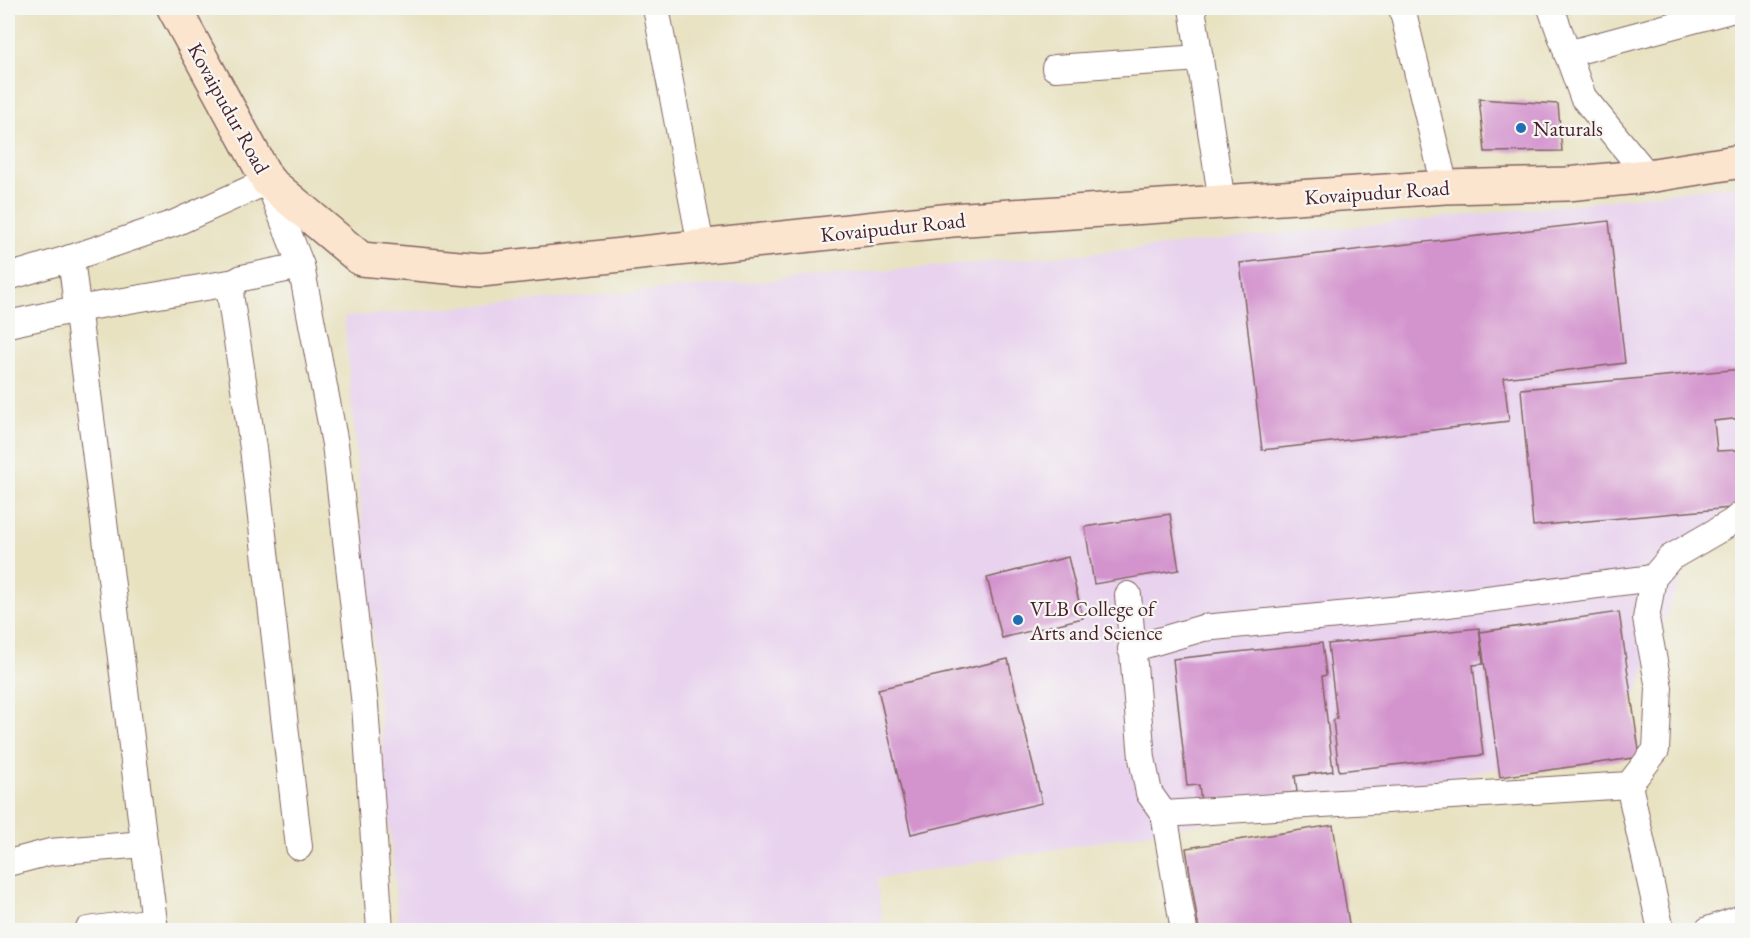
<svg xmlns="http://www.w3.org/2000/svg" width="1750" height="938" font-family="'EB Garamond',serif">
<style>
.built{fill:#e8d2ee}
.building{fill:#d393cd}
.lines{fill:none;stroke-linecap:round;stroke-linejoin:round}
.street-casing{stroke:#816360;stroke-width:28}
.secondary-casing{stroke:#816360;stroke-width:36}
.street{stroke:#fff;stroke-width:26}
.secondary{stroke:#fce5cf;stroke-width:33}
.poi-dot{fill:#1f6fb2;stroke:#f6f6f2;stroke-width:2}
.labels{text-anchor:middle;dominant-baseline:central;stroke-width:4.5;stroke-linejoin:round;paint-order:stroke}
.street-label{font-size:21px;fill:#4a1f2b;stroke:#f6f6f2}
.poi-label{font-size:21px;fill:#4a1f2b;stroke:#f6f6f2;text-anchor:start}
</style>
<rect width="100%" height="100%" fill="#f6f6f2"/>
<filter id="ink" filterUnits="userSpaceOnUse"><feTurbulence type="fractalNoise" baseFrequency=".0167" numOctaves="2"/><feDisplacementMap in="SourceGraphic" scale="12" xChannelSelector="R" yChannelSelector="G"/><feConvolveMatrix kernelMatrix="1 2 1 2 8 2 1 2 1" color-interpolation-filters="sRGB"/></filter>
<filter id="wash" filterUnits="userSpaceOnUse"><feTurbulence type="fractalNoise" baseFrequency=".008" numOctaves="4" result="noise"/><feDisplacementMap in="SourceGraphic" scale="24" xChannelSelector="R" yChannelSelector="G"/><feGaussianBlur stdDeviation="1.35" result="paint"/><feColorMatrix in="noise" values="0 0 0 0 0 0 0 0 0 0 0 0 0 0 0 0 0 1.4 0 .05"/><feComposite in="paint" operator="in"/></filter>
<g filter="url(#wash)">
<rect width="100%" height="100%" fill="#e8e2c1"/>
<polygon class="built" points="1742,184 1742,489 1691,552 1638,689 1593,751 1102,841 877,879 883,930 399,930 344,317 1103,252 1558,206"/>
<g id="blocks">
<g class="building">
<polygon points="1479,99 1558,104 1562,151 1485,152"/>
<polygon points="1609,221 1625,363 1504,378 1509,421 1262,450 1240,263"/>
<polygon points="1742,369 1742,418 1714,421 1717,451 1739,450 1742,507 1533,526 1521,389"/>
<polygon points="1170,514 1179,570 1094,584 1085,527"/>
<polygon points="1068,557 1083,618 1002,638 987,578"/>
<polygon points="1619,612 1640,757 1500,777 1480,632"/>
<polygon points="1479,628 1483,664 1473,665 1483,755 1339,771 1333,720 1337,719 1328,644"/>
<polygon points="1322,643 1326,675 1322,676 1333,771 1295,776 1297,792 1201,802 1199,785 1187,786 1173,659"/>
<polygon points="1008,659 1042,803 911,834 878,689"/>
<polygon points="1333,825 1350,930 1199,930 1186,848"/>
</g>
</g>
</g>
<g filter="url(#ink)">
<use href="#blocks" fill-opacity="0" stroke="#816360" stroke-width="1.5"/>
<g class="lines">
<defs>
<g id="street">
<polyline points="656,8 701,246"/>
<polyline points="1192,8 1222,202"/>
<polyline points="1402,8 1445,187"/>
<polyline points="1551,8 1583,97 1648,176"/>
<polyline points="1567,54 1738,8"/>
<polyline points="1055,68 1200,58"/>
<polyline points="71,258 155,930"/>
<polyline points="8,277 71,258 175,223 268,181 301,266 335,444 365,705 380,930"/>
<polyline points="8,324 77,309 235,282"/>
<polyline points="1128,595 1142,758 1149,793 1164,814 1629,785 1656,750 1659,688 1646,619 1653,578 1670,558 1732,522 1742,514"/>
<polyline points="1131,649 1203,628 1432,606 1653,578"/>
<polyline points="1629,785 1661,930"/>
<polyline points="1164,814 1184,930"/>
<polyline points="299,847 253,448 230,294 235,282 242,278 301,266"/>
<polyline points="8,863 50,852 144,844"/>
<polyline points="88,930 154,921"/>
<polyline points="1708,930 1742,918"/>
</g>
<polyline id="secondary" points="174,8 268,181 361,259 481,270 952,220 1445,187 1567,184 1648,176 1742,161"/>
</defs>
<use href="#street" class="street-casing"/>
<use href="#secondary" class="secondary-casing"/>
<use href="#street" class="street"/>
<use href="#secondary" class="secondary"/>
</g>
</g>
<g class="poi-dot">
<circle cx="1521" cy="128" r="6"/>
<circle cx="1018" cy="620" r="6"/>
</g>
<g class="labels">
<g class="street-label">
<text transform="translate(229 108) rotate(61)">Kovaipudur Road</text>
<text transform="translate(1377 192) rotate(-4)">Kovaipudur Road</text>
<text transform="translate(893 227) rotate(-6)">Kovaipudur Road</text>
</g>
<g class="poi-label">
<text x="1533" y="128">Naturals</text>
<text x="1030" y="608">VLB College of<tspan x="1030" dy="24">Arts and Science</tspan></text>
</g>
</g>
<rect width="1750" height="938" fill="none" stroke="#f6f6f2" stroke-width="30"/>
</svg>
